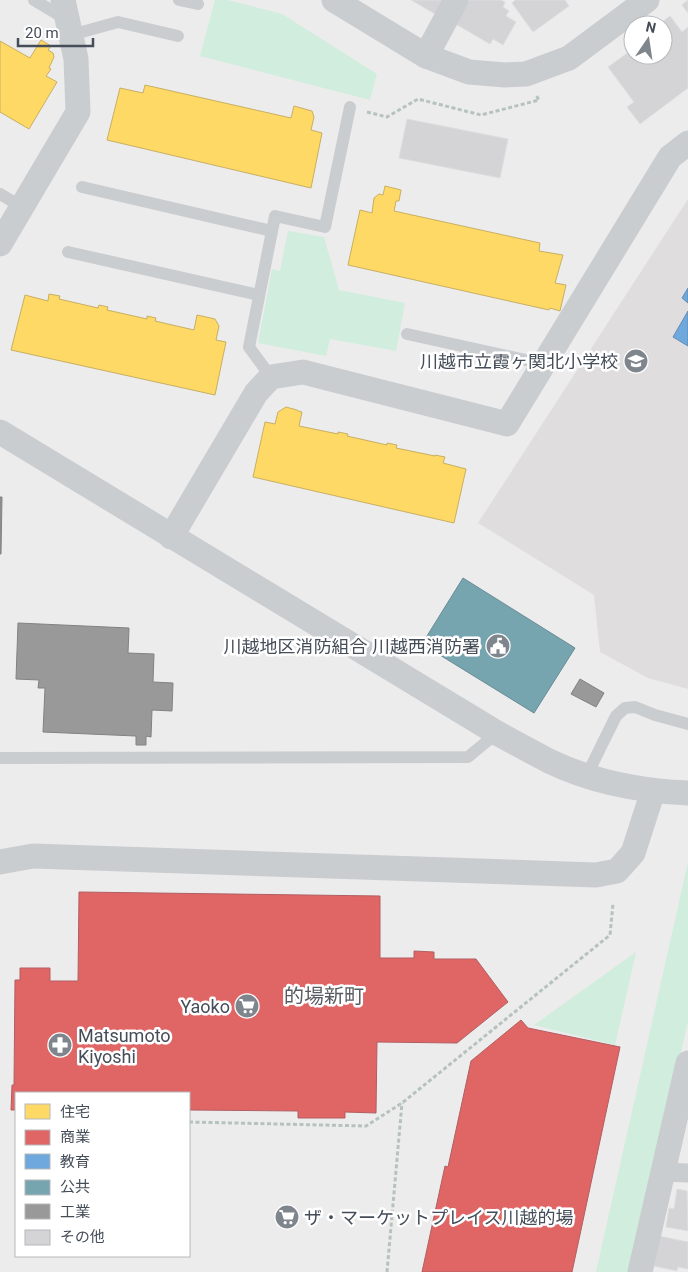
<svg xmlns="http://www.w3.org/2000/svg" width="688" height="1272" font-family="Roboto,'Noto Sans JP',sans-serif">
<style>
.education{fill:#dfddde}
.green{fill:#d0edde}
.homes{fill:#ffd966;stroke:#c7af62}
.shops{fill:#e06666;stroke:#b15e62}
.schools{fill:#6fa8dc;stroke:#628db4}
.public{fill:#76a5af;stroke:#678b95}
.industry{fill:#999;stroke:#808286}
.building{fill:#d4d4d6;stroke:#dededf}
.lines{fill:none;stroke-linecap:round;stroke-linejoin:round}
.path{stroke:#b6c2c0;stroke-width:3;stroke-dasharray:4 2.5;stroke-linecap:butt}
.service{stroke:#cacdd0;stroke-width:12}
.pedestrian{stroke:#cacdd0;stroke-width:19}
.minor{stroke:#cacdd0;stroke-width:25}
.labels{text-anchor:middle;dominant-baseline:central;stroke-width:5;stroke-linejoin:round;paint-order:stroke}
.poi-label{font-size:18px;fill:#444d58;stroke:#fff;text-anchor:end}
.quarter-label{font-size:20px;fill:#585b60;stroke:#fff}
</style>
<rect width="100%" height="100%" fill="#edecec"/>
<polygon class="education" points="688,199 688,689 648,678 600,652 594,595 478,523"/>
<g class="green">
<polygon points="215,0 228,0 282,14 377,74 370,100 200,56"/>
<polygon points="288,231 324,237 339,290 405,303 396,351 330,339 326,356 258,343 272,269 280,271"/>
<polygon points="688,862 688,1021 632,1272 596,1272"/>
<polygon points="636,952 615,1045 534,1025"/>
</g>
<g class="homes">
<polygon points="41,40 51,46 48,50 53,53 54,57 49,68 51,69 46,76 57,82 29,129 0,112 0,41 30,58"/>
<polygon points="145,85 291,118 294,106 312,111 314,117 311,130 322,133 311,188 107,140 120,88 143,93"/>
<polygon points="385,186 401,190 399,201 396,201 394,211 540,243 539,251 563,255 555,283 566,285 560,311 550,308 549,310 348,265 360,210 372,213 374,198 379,194 383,195"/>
<polygon points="49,294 60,296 59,299 98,308 99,305 108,307 107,310 147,319 147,316 156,318 155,321 194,330 197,315 215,319 219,326 216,340 226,342 215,395 11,350 25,295 48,301"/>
<polygon points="286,407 297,410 298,411 302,412 299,426 338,434 338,432 348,434 347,436 387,445 387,443 397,445 396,448 435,456 435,455 445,457 443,463 466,469 454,523 253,477 265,422 275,424 278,412"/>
</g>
<g class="shops">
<polygon points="79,892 380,896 380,958 414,958 414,951 434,952 434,959 476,959 508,1002 457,1043 377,1042 376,1113 345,1112 345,1118 298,1118 298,1111 189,1110 189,1093 16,1093 16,1110 11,1110 12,1085 14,1085 15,980 20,980 20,968 50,968 50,981 78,981"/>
<polygon points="521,1020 528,1028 620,1047 572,1272 422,1272 445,1166 448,1167 471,1061"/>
</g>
<g class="schools">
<polygon points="688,288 688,303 682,298"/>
<polygon points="688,311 688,346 673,337"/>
</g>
<polygon class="public" points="463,578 575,648 534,713 422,644"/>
<g class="industry">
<polygon points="0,497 2,497 1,554 0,554"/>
<polygon points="18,623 129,628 128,653 154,654 153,682 173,683 172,711 152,710 151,737 146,736 146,745 136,745 136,736 43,732 45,688 38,688 39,680 16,679"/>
<polygon points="580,679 604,693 596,707 571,694"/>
</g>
<g class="building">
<polygon points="411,0 444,0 435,14"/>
<polygon points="468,0 501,0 505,2 503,7 509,11 506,16 516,22 503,45 493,39 490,44 454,23"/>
<polygon points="515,0 565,0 569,6 533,32 512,3"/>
<polygon points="688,0 688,13 682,5"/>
<polygon points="670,16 682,32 688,27 688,88 640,124 627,107 634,102 608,67 633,49 633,55 638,55 642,62 651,55 663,55 663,25 658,25"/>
<polygon points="407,119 508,139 500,178 399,158"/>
<polygon points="677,1189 687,1191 688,1231 666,1227 669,1208 674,1209"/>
<polygon points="659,1236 688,1242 688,1269 678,1267 677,1271 654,1266"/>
</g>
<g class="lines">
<g class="path">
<polyline points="367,112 387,117 418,99 481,115 539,100 536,95"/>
<polyline points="189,1122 366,1126 402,1103 610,935 613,904"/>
<polyline points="387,1272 402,1103"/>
</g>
<g class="service">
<polyline points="34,0 66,19"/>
<polyline points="179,0 198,4"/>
<polyline points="71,35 118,22 178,36"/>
<polyline points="82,187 272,231"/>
<polyline points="0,194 22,207"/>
<polyline points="68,252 259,295"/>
<polyline points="407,334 544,364"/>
<polyline points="271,377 249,347 275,216 325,227 350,107"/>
<polyline points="0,758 468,757 497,733"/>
<polyline points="587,775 616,716 625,708 635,707 655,715 688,724"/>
</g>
<polyline class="pedestrian" points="662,1172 688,1173"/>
<g class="minor">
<polyline points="334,0 426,56 469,72 505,75 526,74 569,58 647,0"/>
<polyline points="426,56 456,0"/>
<polyline points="0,244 78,112 76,59 63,0"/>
<path d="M0 432 497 733C515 743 532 752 549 761 592 782 641 791 688 793"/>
<polyline points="171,537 256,393 271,377 303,372 507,424 670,157 688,143"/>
<polyline points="0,862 33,856 596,875 617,871 633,853 653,791"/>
<polyline points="640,1272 688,1063"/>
</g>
</g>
<defs>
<symbol id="school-disc" viewBox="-11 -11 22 22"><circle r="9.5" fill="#7f858c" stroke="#fff"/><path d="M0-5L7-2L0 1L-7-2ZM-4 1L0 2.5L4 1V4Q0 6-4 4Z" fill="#fff"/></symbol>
<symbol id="civic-disc" viewBox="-11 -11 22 22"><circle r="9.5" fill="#7f858c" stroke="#fff"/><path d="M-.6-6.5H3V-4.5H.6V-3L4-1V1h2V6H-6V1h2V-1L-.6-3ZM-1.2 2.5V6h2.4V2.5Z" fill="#fff"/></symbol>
<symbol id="supermarket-disc" viewBox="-11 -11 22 22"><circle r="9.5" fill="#7f858c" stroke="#fff"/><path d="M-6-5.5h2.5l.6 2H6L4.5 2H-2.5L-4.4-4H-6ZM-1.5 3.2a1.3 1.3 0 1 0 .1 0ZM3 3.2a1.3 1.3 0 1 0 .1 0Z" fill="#fff"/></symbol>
<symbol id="pharmacy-disc" viewBox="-11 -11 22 22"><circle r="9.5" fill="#7f858c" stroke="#fff"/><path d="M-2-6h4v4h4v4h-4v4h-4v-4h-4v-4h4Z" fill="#fff"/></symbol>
</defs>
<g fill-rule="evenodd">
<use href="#school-disc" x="622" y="347" width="28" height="28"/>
<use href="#civic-disc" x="484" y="632" width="28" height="28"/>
<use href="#supermarket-disc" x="233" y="992" width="28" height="28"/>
<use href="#pharmacy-disc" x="46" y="1031" width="28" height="28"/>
<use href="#supermarket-disc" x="273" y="1203" width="28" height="28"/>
</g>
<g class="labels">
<g class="poi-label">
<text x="618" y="361">川越市立霞ヶ関北小学校</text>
<text x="480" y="646">川越地区消防組合 川越西消防署</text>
<text x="230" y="1006">Yaoko</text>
<text x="78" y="1035" text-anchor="start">Matsumoto<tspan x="78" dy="21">Kiyoshi</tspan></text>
<text x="304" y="1217" text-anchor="start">ザ・マーケットプレイス川越的場</text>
</g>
<g class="quarter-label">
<text x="324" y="996">的場新町</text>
</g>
</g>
<rect x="15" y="1092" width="175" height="165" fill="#ffffff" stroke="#b4b8bc"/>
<rect x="25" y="1104" width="25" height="15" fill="#ffd966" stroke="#b4b8bc"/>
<text x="60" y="1117" font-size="15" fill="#444d58">住宅</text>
<rect x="25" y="1130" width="25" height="15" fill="#e06666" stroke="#b4b8bc"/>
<text x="60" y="1142" font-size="15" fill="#444d58">商業</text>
<rect x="25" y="1154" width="25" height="15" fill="#6fa8dc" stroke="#b4b8bc"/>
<text x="60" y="1167" font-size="15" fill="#444d58">教育</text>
<rect x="25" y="1180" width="25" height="15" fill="#76a5af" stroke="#b4b8bc"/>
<text x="60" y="1192" font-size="15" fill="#444d58">公共</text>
<rect x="25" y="1204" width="25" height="15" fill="#999999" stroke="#b4b8bc"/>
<text x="60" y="1217" font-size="15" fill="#444d58">工業</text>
<rect x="25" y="1230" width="25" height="15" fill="#d4d4d6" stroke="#b4b8bc"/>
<text x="60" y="1242" font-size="15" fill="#444d58">その他</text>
<g transform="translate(648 40) rotate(13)"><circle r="24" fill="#ffffff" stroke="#b4b8bc"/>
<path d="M0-4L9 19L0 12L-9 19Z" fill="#7f858c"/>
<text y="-8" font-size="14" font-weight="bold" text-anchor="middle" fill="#444d58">N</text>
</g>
<path d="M18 38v8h75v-8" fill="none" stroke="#444d58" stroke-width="2.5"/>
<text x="25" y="38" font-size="15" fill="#444d58" stroke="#ffffff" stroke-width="4" paint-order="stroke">20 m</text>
</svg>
